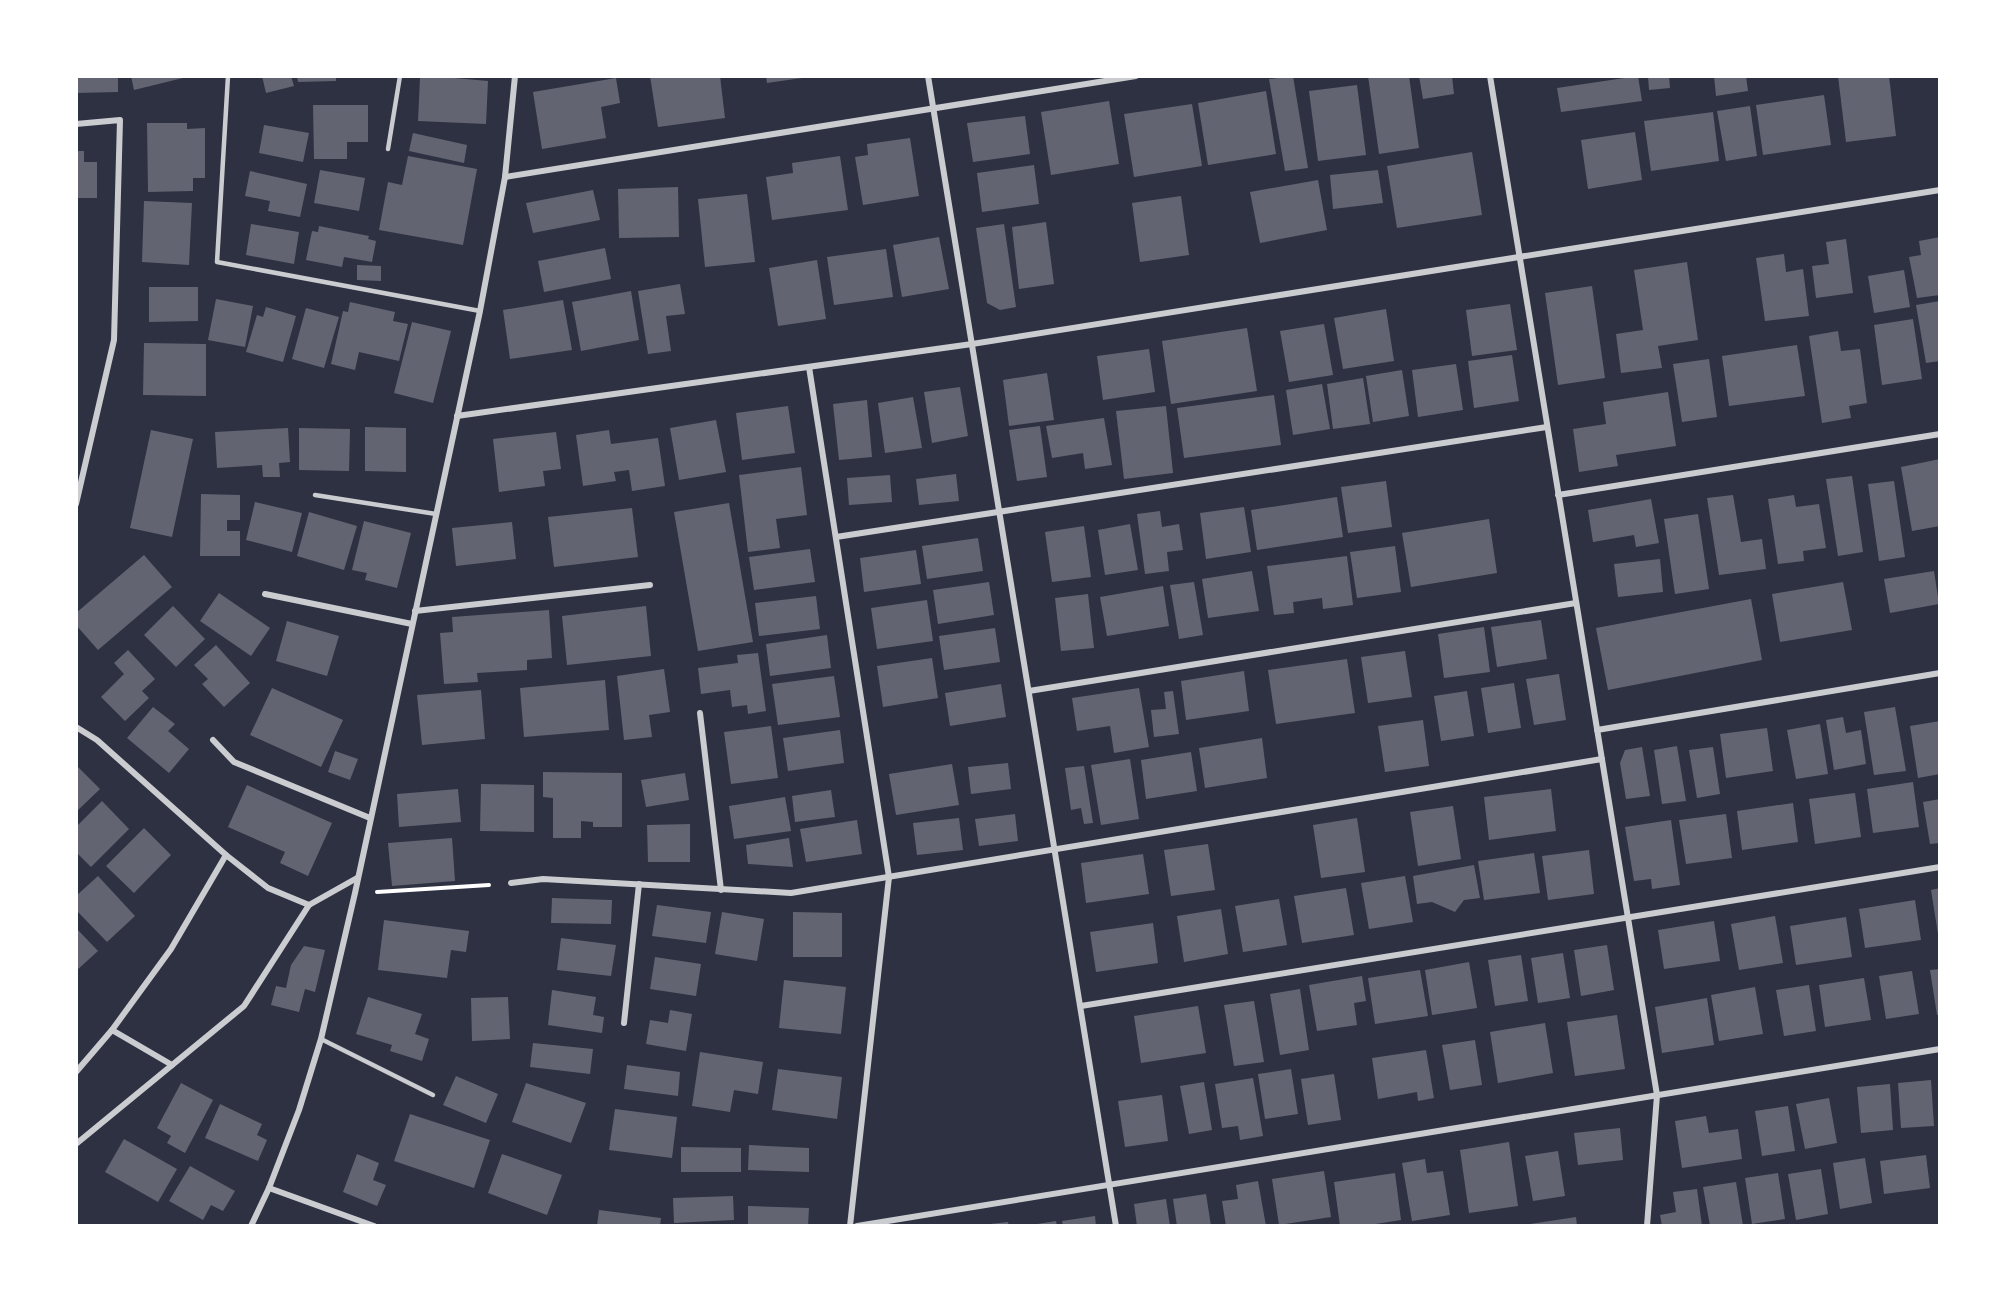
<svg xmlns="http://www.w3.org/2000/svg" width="2016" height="1302" font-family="Poppins,sans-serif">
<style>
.building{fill:#626471}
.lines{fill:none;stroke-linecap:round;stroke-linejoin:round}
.path{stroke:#fff;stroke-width:4}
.service{stroke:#caccd0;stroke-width:4.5}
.minor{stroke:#caccd0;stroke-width:6}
</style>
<rect width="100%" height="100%" fill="#2d3142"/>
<g class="building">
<polygon points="76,76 118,76 118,92 76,93"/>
<polygon points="131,76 187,76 187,77 134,90"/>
<polygon points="262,76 291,76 294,86 266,93"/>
<polygon points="297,76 336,76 336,81 298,82"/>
<polygon points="432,76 488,81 486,124 418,121 420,78 432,78"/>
<polygon points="650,76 720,76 725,118 658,127"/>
<polygon points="766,76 802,76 802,78 767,83"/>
<polygon points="1293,76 1308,168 1285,171 1269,79"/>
<polygon points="1368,76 1409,76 1419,148 1379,154"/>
<polygon points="1419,76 1452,76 1454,94 1423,99"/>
<polygon points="1638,76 1642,101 1561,112 1557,88"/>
<polygon points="1648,76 1669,76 1670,88 1649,90"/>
<polygon points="1714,76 1746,76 1748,91 1716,96"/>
<polygon points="1838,76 1889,76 1896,136 1846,142"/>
<polygon points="616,78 620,103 601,107 606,138 542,149 533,92"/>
<polygon points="1357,85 1366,155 1318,161 1309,91"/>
<polygon points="1266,91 1276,154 1208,165 1198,103"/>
<polygon points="1824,95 1831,145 1763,155 1756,105"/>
<polygon points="1109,101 1119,164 1051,175 1041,112"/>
<polygon points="1192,104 1202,166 1134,177 1124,114"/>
<polygon points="313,105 368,105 368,142 347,142 347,159 314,159"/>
<polygon points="1750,106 1757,156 1726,161 1717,111"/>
<polygon points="1713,112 1719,161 1651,171 1644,121"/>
<polygon points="1025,116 1030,154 973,162 967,123"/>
<polygon points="147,123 187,123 187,129 205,128 205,178 193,178 193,191 148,192"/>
<polygon points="264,125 309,133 303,162 259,153"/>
<polygon points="1635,132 1642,180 1588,189 1581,140"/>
<polygon points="413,133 467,145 464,163 409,151"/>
<polygon points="910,138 919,196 863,205 855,157 868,155 867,144"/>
<polygon points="76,151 84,151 84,162 97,162 97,198 76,198"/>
<polygon points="1472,152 1482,215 1397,228 1387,166"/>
<polygon points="408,156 477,169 463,245 379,230 388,182 402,185"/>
<polygon points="840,156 848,210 772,220 766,177 793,173 792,163"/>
<polygon points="1034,165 1039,204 982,212 977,173"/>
<polygon points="320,170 365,178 359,211 314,203"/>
<polygon points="1378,170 1383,203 1333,209 1330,175"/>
<polygon points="250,171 307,184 300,217 268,211 270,201 245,196"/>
<polygon points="1318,180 1327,230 1260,243 1250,192"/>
<polygon points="678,187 679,237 619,238 618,189"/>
<polygon points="593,190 600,220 533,233 526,203"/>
<polygon points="747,194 755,262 705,267 698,199"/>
<polygon points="1181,196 1189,255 1140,262 1132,203"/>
<polygon points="144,201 192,203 189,265 142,262"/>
<polygon points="1046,222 1054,284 1019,289 1012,227"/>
<polygon points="251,224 299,232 294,264 246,255"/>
<polygon points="1004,224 1016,307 1000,310 987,303 976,228"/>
<polygon points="319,226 369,236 368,239 376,241 372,262 344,257 342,267 306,260 312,231 318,232"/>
<polygon points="939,237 949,289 902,297 893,245"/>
<polygon points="1940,237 1940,295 1917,298 1909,257 1921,255 1919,241"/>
<polygon points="1846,239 1853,293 1816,298 1812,266 1829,264 1826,242"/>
<polygon points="605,248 611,279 544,292 538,261"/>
<polygon points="886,249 893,297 834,305 827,257"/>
<polygon points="1784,254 1786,272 1803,269 1809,316 1765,321 1756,258"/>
<polygon points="817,260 826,319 778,326 769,268"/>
<polygon points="1687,262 1698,340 1658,346 1662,368 1621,373 1616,334 1643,330 1634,270"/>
<polygon points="357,265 381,266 381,281 357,280"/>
<polygon points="1904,270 1910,307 1874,313 1868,276"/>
<polygon points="680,284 685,314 666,316 671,351 648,354 638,291"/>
<polygon points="1592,286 1605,378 1558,385 1545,293"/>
<polygon points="149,287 198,287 198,321 149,322"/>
<polygon points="631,291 639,340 581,351 572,302"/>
<polygon points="216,299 253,306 245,347 208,340"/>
<polygon points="563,300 572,350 510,359 503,310"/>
<polygon points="1940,301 1940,361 1926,363 1916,305"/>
<polygon points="350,302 395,312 393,321 408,324 399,361 359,352 355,370 331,364 343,311 348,312"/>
<polygon points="1510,304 1517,350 1472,356 1466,310"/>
<polygon points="266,307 296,316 283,362 246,352 257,315 263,317"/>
<polygon points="306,308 339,317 324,368 292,359"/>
<polygon points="1386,309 1394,361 1343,369 1334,318"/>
<polygon points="1913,319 1922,379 1882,385 1874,325"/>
<polygon points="412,322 451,331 433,403 394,393"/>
<polygon points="1324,324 1333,375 1289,382 1280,331"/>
<polygon points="1247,328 1257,391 1171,404 1162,341"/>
<polygon points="1838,331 1841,351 1860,349 1867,403 1849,406 1851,418 1822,423 1809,336"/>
<polygon points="144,343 206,344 206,396 143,395"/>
<polygon points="1797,345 1805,396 1729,406 1722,356"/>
<polygon points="1149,349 1155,392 1103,400 1097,356"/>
<polygon points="1512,355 1519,401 1474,408 1468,361"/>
<polygon points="1709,359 1717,417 1682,422 1673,364"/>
<polygon points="1456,364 1463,410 1418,417 1412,370"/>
<polygon points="1402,370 1409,416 1373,422 1366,376"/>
<polygon points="1047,373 1054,420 1009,426 1003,380"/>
<polygon points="1363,378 1370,424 1333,429 1327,384"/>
<polygon points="1322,384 1330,429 1293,435 1286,390"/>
<polygon points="960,387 968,436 932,443 924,392"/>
<polygon points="1668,392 1676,446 1616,455 1618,466 1579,472 1573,429 1606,424 1603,402"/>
<polygon points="1274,395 1281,445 1184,458 1177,408"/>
<polygon points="913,397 922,448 885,453 878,403"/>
<polygon points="867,400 872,457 839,460 833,404"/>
<polygon points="788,406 795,453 742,460 736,413"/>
<polygon points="1166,406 1173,473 1124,479 1116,411"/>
<polygon points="1104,418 1112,465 1085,469 1083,453 1052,458 1046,426"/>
<polygon points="716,420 726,472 679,480 670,428"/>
<polygon points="1040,426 1047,477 1017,481 1009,430"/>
<polygon points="365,427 406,428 406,472 365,471"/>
<polygon points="288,428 290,462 279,463 280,477 263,477 262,465 217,468 215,432"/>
<polygon points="299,428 350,429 349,471 299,470"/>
<polygon points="151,430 193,439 172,537 130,528"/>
<polygon points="609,430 611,444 658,438 665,486 632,491 629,470 614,472 616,481 583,486 576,435"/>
<polygon points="556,432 561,469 543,471 545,486 499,492 493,439"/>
<polygon points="1940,459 1940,526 1912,531 1901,467"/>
<polygon points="801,467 807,515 776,519 780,548 748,552 739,475"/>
<polygon points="956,474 959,501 919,505 916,479"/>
<polygon points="890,475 892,502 849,505 847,478"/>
<polygon points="1852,476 1863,552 1838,556 1826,479"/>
<polygon points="1386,481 1392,527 1348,533 1341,487"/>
<polygon points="1894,481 1905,557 1879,561 1868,484"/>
<polygon points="201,494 240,495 240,520 227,520 227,531 240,531 240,556 200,556"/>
<polygon points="1733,495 1741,542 1762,539 1766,569 1719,575 1707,498"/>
<polygon points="1794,495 1796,507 1819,504 1826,548 1803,551 1804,561 1778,564 1768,499"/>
<polygon points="1337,497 1343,537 1257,550 1251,510"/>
<polygon points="1651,499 1659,543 1636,547 1634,535 1593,542 1588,510"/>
<polygon points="255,502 302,513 292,552 246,540"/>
<polygon points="729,503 753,642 698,651 674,512"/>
<polygon points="1244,507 1251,552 1206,559 1200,513"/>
<polygon points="632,508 638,557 554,567 548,517"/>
<polygon points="1160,511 1162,527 1179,524 1183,550 1167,552 1169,571 1145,574 1137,514"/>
<polygon points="309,512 357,526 344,570 297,556"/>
<polygon points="1698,514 1709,589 1675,594 1664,519"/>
<polygon points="1489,519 1497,573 1411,587 1402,533"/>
<polygon points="364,521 411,533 397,588 365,580 367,573 352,570"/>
<polygon points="512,522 516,559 456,566 452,528"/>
<polygon points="1130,524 1138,570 1105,575 1098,530"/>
<polygon points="1084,526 1091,577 1052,582 1045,532"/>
<polygon points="978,538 983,571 927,579 922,546"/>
<polygon points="1395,546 1401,592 1357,598 1350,552"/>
<polygon points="810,549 815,582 754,590 749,557"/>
<polygon points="916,550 921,584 864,592 860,558"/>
<polygon points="144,555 172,587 98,650 76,625 76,613"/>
<polygon points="1347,556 1353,605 1323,609 1322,598 1293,602 1294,613 1274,615 1267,566"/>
<polygon points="1660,559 1663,592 1618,597 1614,564"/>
<polygon points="1252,571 1259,611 1208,618 1202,579"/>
<polygon points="1934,571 1939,604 1890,613 1884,579"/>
<polygon points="989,582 994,615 938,624 933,590"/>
<polygon points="1194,582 1203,635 1179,639 1170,585"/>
<polygon points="1843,582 1852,630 1780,642 1772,594"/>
<polygon points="1163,586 1169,626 1107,636 1100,597"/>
<polygon points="219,593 270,628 251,656 200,621"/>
<polygon points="1088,594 1094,648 1061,651 1055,598"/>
<polygon points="816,596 820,629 759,636 755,603"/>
<polygon points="1751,599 1762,660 1608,690 1596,628"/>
<polygon points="927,600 933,641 877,649 871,608"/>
<polygon points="173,606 205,639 176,667 144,635"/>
<polygon points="646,606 651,656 567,665 562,616"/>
<polygon points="549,610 552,658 527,660 527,670 477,673 478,682 444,684 440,633 453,632 452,617"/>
<polygon points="1541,620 1547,659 1497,667 1491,627"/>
<polygon points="287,621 339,636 327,676 276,661"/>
<polygon points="1484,627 1490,672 1444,678 1438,634"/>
<polygon points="995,628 1000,662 944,670 939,636"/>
<polygon points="827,635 831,668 770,676 766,644"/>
<polygon points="216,645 250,683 224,707 202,684 208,679 194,665"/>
<polygon points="128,650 155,679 142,691 149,698 125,721 101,697 124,674 114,663"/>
<polygon points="1405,651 1412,697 1368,703 1361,657"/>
<polygon points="758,653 766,711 748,714 747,705 732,707 730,690 701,694 698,668 738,663 737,655"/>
<polygon points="932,658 938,698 883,707 877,666"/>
<polygon points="1347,659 1355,713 1276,724 1268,670"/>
<polygon points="664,669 670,712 649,715 652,737 624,740 617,676"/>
<polygon points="1244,671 1249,711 1186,720 1181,681"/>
<polygon points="1559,674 1566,720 1534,725 1526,679"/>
<polygon points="834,676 840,717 778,725 772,684"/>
<polygon points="605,680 609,730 524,737 520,688"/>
<polygon points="1514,683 1521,728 1488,733 1481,688"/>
<polygon points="1001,684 1006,717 950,726 945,693"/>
<polygon points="272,688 343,720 321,767 250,735"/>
<polygon points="1139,688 1149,747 1114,753 1110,726 1077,731 1072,698"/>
<polygon points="481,690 485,739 422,745 417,695"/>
<polygon points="1173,691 1179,734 1154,737 1151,710 1166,709 1164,692"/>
<polygon points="1467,691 1474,736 1441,741 1434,696"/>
<polygon points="153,707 175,724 168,731 189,749 169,773 127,738"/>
<polygon points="1895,707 1906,771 1874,775 1864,712"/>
<polygon points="1843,717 1846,733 1861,730 1866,764 1834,770 1826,720"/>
<polygon points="1423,720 1429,766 1385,772 1378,726"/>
<polygon points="1940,721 1940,774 1918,778 1910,726"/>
<polygon points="1820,724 1828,774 1796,779 1787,730"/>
<polygon points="771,726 778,778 731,784 724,732"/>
<polygon points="1767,728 1773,771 1726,778 1720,734"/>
<polygon points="840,730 844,763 788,771 783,738"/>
<polygon points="1262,738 1267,778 1205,788 1199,748"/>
<polygon points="1677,746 1686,801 1662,804 1654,750"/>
<polygon points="1642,747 1650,796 1626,799 1620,763 1625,750"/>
<polygon points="1713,747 1720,794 1697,798 1689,750"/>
<polygon points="335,751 358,759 350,780 328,772"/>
<polygon points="1191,752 1197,791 1146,799 1141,760"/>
<polygon points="1130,759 1139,819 1101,825 1091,765"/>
<polygon points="1008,763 1011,789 971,794 968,767"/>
<polygon points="952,764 959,805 896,815 889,774"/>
<polygon points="76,765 100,789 76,812"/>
<polygon points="1084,766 1093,823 1084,824 1081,808 1071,810 1065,768"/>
<polygon points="543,772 622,773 622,827 593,827 593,822 581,821 581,838 553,838 553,798 543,797"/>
<polygon points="685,773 689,800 646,807 641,780"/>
<polygon points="1913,782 1919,827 1873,833 1867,789"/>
<polygon points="481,784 534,785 534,832 480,831"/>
<polygon points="247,785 332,823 308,876 280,863 285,852 228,827"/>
<polygon points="458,789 461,822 399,827 397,794"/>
<polygon points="1551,789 1556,831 1489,840 1484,797"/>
<polygon points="831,790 835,817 795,822 792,796"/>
<polygon points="1855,793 1861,837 1815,844 1809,799"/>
<polygon points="785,797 791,831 734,839 729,806"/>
<polygon points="1940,799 1940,843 1930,844 1923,802"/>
<polygon points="102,801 129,829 91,867 76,852 76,827"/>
<polygon points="1793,803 1798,842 1742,850 1737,811"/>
<polygon points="1453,806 1461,859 1418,866 1410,812"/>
<polygon points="1015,814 1018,841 979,846 975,819"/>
<polygon points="1726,814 1732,858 1686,864 1679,820"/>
<polygon points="959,818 963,850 917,855 913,823"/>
<polygon points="1357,818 1365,872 1321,878 1313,825"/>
<polygon points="857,820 862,854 806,862 800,829"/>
<polygon points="1671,820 1680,885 1652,889 1651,879 1634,881 1625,827"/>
<polygon points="690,824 690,862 648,862 647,825"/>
<polygon points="144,828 171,855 134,893 106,866"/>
<polygon points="452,838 455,881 392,886 388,843"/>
<polygon points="789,838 793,867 748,864 746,845"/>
<polygon points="1208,844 1215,890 1171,896 1164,850"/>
<polygon points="1589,850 1594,894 1548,900 1542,856"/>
<polygon points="1534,853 1540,893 1484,900 1478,861"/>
<polygon points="1143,854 1149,894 1086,903 1081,863"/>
<polygon points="1474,865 1480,898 1464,900 1455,912 1432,902 1417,904 1413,876"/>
<polygon points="98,876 135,916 107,942 76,910 76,896"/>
<polygon points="1405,876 1413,922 1369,929 1361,883"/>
<polygon points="1346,888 1354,935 1302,943 1294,896"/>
<polygon points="1940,888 1940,933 1938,934 1931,890"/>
<polygon points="552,898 612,900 611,924 551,923"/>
<polygon points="1279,899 1287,945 1243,952 1235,906"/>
<polygon points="1915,900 1921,940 1865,948 1859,909"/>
<polygon points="657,905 711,912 706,943 652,936"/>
<polygon points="1221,909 1228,954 1184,962 1177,916"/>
<polygon points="722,912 764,919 757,961 715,954"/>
<polygon points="793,912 842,913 842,957 793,957"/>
<polygon points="1775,916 1783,963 1739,970 1731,924"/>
<polygon points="1846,917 1852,957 1796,965 1790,926"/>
<polygon points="384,920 469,931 466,952 451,950 447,978 378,970"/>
<polygon points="1714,921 1720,961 1664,969 1658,930"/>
<polygon points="1153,923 1158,963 1096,972 1090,932"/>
<polygon points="76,928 98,951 76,971"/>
<polygon points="561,938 616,945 611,976 557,970"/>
<polygon points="1607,945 1614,990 1581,996 1574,950"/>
<polygon points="304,946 325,950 315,992 305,989 299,1012 271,1005 276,986 286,988 291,965"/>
<polygon points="1563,953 1570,998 1538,1003 1531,958"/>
<polygon points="1521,955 1528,1001 1495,1006 1488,960"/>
<polygon points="655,957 701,964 696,996 650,989"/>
<polygon points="1469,962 1477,1008 1432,1015 1425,970"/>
<polygon points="1940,969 1940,1015 1937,1015 1930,970"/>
<polygon points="1420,970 1428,1016 1375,1024 1368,978"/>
<polygon points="1912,971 1919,1014 1886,1019 1879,976"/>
<polygon points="1362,976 1366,1001 1354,1003 1357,1025 1317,1031 1309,985"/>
<polygon points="1864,978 1871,1020 1825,1027 1819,985"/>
<polygon points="784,980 846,987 841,1034 779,1028"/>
<polygon points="1809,985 1816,1031 1784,1036 1776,990"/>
<polygon points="1755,987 1763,1034 1719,1041 1711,995"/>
<polygon points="1300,989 1309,1050 1280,1055 1270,994"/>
<polygon points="552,990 596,997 593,1015 604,1017 602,1033 548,1025"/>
<polygon points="368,997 422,1014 415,1034 429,1039 422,1061 390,1051 392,1045 356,1034"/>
<polygon points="508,997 510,1039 472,1041 471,998"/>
<polygon points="1707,998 1714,1045 1662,1053 1655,1007"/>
<polygon points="1254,1001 1264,1062 1234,1066 1224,1005"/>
<polygon points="1198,1006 1206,1053 1141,1063 1134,1016"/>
<polygon points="670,1010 692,1014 686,1051 646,1044 650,1020 668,1023"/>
<polygon points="1617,1015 1625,1069 1575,1076 1567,1022"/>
<polygon points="1545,1023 1553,1073 1498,1083 1490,1032"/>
<polygon points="1475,1040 1482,1085 1450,1090 1442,1045"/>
<polygon points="533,1043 593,1049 590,1074 530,1067"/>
<polygon points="1426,1050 1434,1098 1418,1101 1417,1092 1378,1099 1372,1058"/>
<polygon points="700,1052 763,1062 758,1094 734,1090 730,1112 692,1106"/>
<polygon points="627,1065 680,1072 678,1096 624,1089"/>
<polygon points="778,1069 842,1077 837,1119 772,1110"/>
<polygon points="1291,1069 1298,1114 1265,1119 1258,1074"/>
<polygon points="1334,1074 1341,1120 1308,1125 1301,1079"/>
<polygon points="456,1076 498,1094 486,1123 443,1105"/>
<polygon points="1253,1078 1263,1136 1240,1140 1238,1126 1222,1128 1215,1084"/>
<polygon points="1931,1080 1934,1126 1901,1128 1898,1083"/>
<polygon points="1204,1082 1212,1130 1189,1134 1180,1086"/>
<polygon points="181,1083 213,1100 185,1153 167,1143 171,1136 157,1128"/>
<polygon points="526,1083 586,1103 571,1143 512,1122"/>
<polygon points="1890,1084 1893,1130 1861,1133 1857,1087"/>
<polygon points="1162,1095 1168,1141 1125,1147 1118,1101"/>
<polygon points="1829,1098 1837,1143 1805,1149 1796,1104"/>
<polygon points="220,1104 262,1124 257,1135 267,1140 258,1161 205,1138"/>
<polygon points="1788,1106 1795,1151 1762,1156 1755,1111"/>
<polygon points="615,1109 677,1117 672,1158 609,1150"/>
<polygon points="410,1114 490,1140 474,1188 394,1161"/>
<polygon points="1706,1116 1709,1133 1738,1129 1742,1159 1682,1168 1675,1121"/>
<polygon points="1620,1128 1623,1160 1578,1165 1574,1133"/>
<polygon points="124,1139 177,1169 158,1202 105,1172"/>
<polygon points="1509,1142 1518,1206 1469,1213 1460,1150"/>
<polygon points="749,1145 809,1148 809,1172 748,1170"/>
<polygon points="681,1147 741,1148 741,1172 681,1172"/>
<polygon points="1558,1151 1565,1196 1533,1201 1525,1156"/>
<polygon points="357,1154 379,1163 373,1180 386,1185 377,1206 343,1192"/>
<polygon points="502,1154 562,1175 547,1215 488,1193"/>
<polygon points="1926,1155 1930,1188 1884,1194 1880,1161"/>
<polygon points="1865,1158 1872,1203 1840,1209 1833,1163"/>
<polygon points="1425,1159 1427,1173 1443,1171 1450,1215 1412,1221 1402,1163"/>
<polygon points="190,1166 235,1191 223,1211 211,1205 203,1220 169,1201"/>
<polygon points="1821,1169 1828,1214 1796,1220 1788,1174"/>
<polygon points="1324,1171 1331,1217 1279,1225 1272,1179"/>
<polygon points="1395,1173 1401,1220 1363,1226 1340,1226 1334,1182"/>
<polygon points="1778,1173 1785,1219 1752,1224 1745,1178"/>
<polygon points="1258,1181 1266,1226 1226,1226 1222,1201 1238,1199 1236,1185"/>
<polygon points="1736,1182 1743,1226 1710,1226 1703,1187"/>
<polygon points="1697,1189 1702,1226 1662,1226 1660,1215 1676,1212 1673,1192"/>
<polygon points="1206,1194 1211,1226 1177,1226 1173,1199"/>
<polygon points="733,1196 734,1220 674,1223 673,1198"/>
<polygon points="1166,1199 1170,1226 1137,1226 1134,1204"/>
<polygon points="748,1206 809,1208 808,1226 748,1226"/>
<polygon points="599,1210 661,1218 660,1226 597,1226"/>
<polygon points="1095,1216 1096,1226 1063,1226 1062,1221"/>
<polygon points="1576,1217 1577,1226 1530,1226 1530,1224"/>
<polygon points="1056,1221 1057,1226 1037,1226 1037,1224"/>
<polygon points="1008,1222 1009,1226 990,1226 990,1224"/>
</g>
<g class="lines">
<polyline class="path" points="377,892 489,885"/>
<g class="service">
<polyline points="228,76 217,262 480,311"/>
<polyline points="388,149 400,76"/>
<polyline points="315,495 436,514"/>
<polyline points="321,1039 433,1095"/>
</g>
<g class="minor">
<polyline points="928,76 1116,1226"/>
<polyline points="1490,76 1657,1095 1647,1226"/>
<polyline points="76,124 120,120 114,340 76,504"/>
<polyline points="505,177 1136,76"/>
<polyline points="809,367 889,877 850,1226"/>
<polyline points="457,416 972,344 1940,190"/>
<polyline points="1558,495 1940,434"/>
<polyline points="836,537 1547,427"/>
<polyline points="265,594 412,624"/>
<polyline points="415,611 650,585"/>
<polyline points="1029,691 1576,603"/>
<polyline points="700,713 721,890"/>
<polyline points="76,727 97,740 226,855 268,888 309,905"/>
<polyline points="1597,730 1940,673"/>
<polyline points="213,740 234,762 370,818"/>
<polyline points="511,883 543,879 791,893 1602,759"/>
<polyline points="1081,1006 1940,867"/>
<polyline points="624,1023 639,884"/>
<polyline points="112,1030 172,1065"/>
<polyline points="76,1072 112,1030 171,949 226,855"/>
<polyline points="76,1144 244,1006 309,905 357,878"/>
<polyline points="269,1188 374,1226"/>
<polyline points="251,1226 269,1188 299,1110 321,1039 355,893 480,311 505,177 515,76"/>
<polyline points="857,1226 1940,1049"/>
</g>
</g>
<rect width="2016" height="1302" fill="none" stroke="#ffffff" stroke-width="156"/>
</svg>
